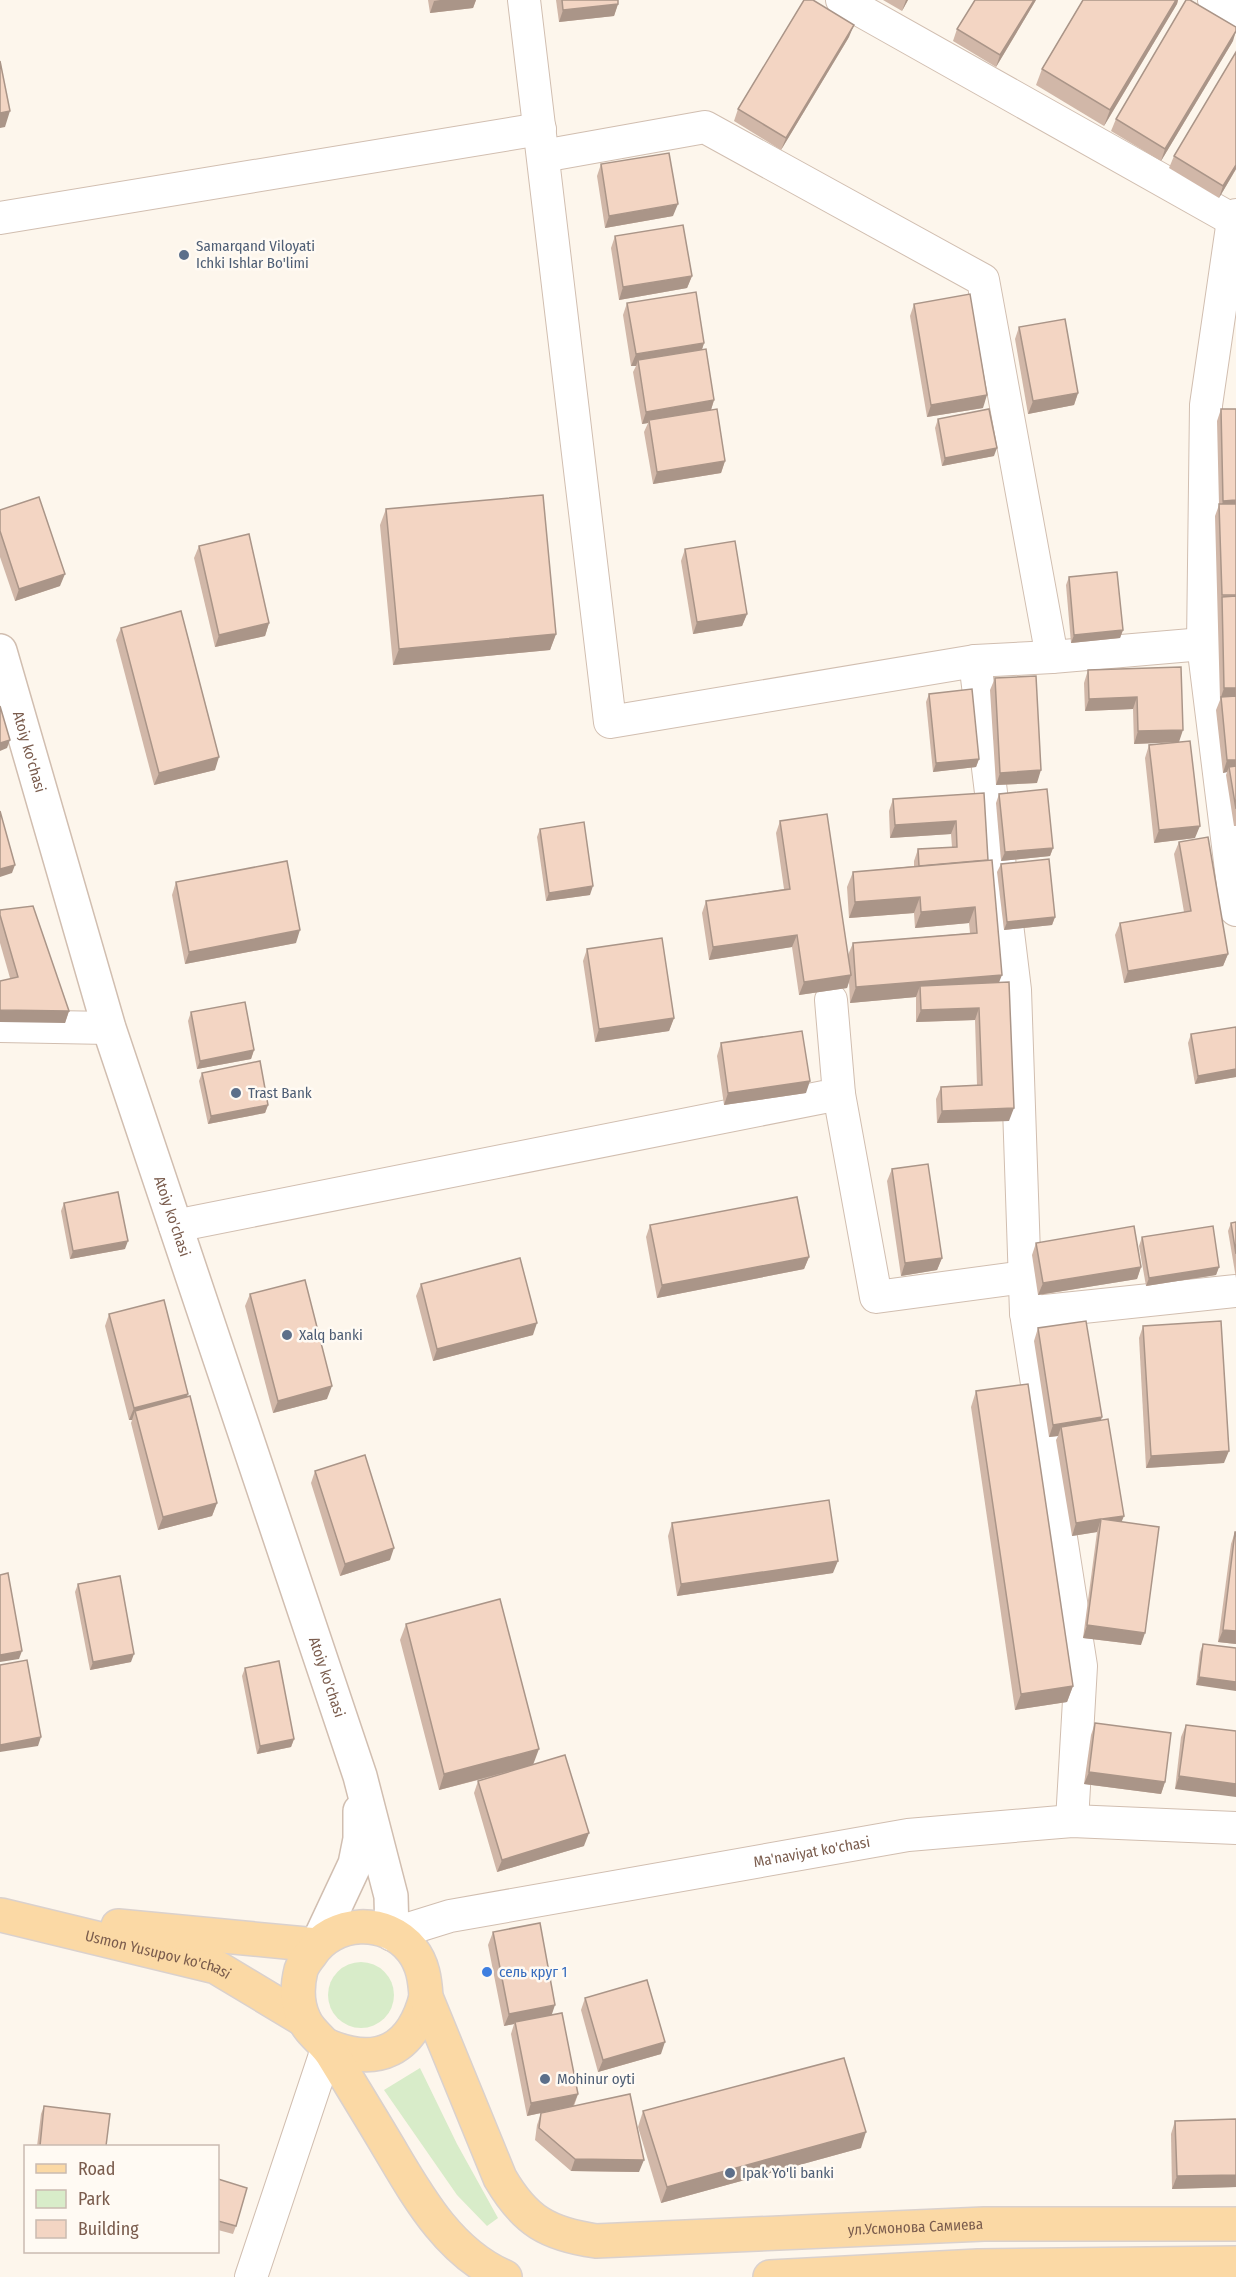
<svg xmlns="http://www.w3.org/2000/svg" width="1236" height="2277" font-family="'Fira Sans Condensed',sans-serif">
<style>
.green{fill:#d8ecc9}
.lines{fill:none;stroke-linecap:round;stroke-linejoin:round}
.minor-casing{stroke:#d1beb0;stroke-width:34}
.tertiary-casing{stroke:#d1beb0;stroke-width:36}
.primary-casing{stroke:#dad1cd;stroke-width:36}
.minor{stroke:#fff;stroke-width:32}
.tertiary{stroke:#fff;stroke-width:33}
.primary{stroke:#fbd9a5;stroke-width:33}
.wall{fill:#d1b7a8}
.shaded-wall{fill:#aa9588}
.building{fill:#f3d5c3;stroke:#aa9588;stroke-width:1.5}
.service-dot{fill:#5c6f8a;stroke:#fffaf3;stroke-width:2}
.shop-dot{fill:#3f7fe0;stroke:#fffaf3;stroke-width:2}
.labels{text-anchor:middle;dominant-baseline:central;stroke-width:5;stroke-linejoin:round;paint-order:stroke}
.service-label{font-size:15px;fill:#4e5e75;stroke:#fffaf3;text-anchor:start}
.street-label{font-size:15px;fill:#7a5c4d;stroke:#fffaf3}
.shop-label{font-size:15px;fill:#366cbe;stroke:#fffaf3;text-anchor:start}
</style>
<rect width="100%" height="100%" fill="#fdf6ec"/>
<g class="green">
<circle cx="361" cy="1995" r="33"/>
<polygon points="420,2068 457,2144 498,2218 487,2226 457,2195 384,2090"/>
</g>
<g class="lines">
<defs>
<g id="minor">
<polyline points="524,0 610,722 975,661 1052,657 1203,644"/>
<polyline points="842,0 1233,220 1236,215"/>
<polyline points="1214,0 1236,16"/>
<polyline points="543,156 705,127 983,280 1052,657"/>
<polyline points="0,218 540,129"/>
<polyline points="1233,220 1206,405 1203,644 1236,910"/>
<polyline points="975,661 1015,990 1026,1313 1081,1666 1072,1821"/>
<polyline points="0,1026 109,1028"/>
<polyline points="839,1094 876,1297 1025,1277"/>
<polyline points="175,1226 839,1094 831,1000"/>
<polyline points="1026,1313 1236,1291"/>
<path id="s1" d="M392 1934 450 1916 908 1835 1072 1821 1236 1828"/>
<polyline points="251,2277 328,2046"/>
</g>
<g id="tertiary">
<path id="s2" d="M0 651 109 1028 360 1776 391 1896 392 1934"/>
<polyline points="317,1945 355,1864 360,1839 360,1811"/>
</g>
<g id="primary">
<path id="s3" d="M1 1915 216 1967 304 2020"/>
<polyline points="118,1926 317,1945"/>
<path d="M328 2046C378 2067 412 2050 426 1997"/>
<path id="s4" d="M505 2277C449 2253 418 2197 389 2148 370 2116 351 2085 332 2054 325 2042 309 2032 304 2019 297 2004 297 1986 301 1970 303 1964 307 1959 311 1954 333 1920 386 1917 412 1950 423 1964 425 1980 426 1997L500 2178C525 2221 548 2234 596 2241L984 2224H1236"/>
<polyline points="770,2277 978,2266 1236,2263"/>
</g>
</defs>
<use href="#minor" class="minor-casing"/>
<use href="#tertiary" class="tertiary-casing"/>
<use href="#primary" class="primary-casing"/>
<use href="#minor" class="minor"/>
<use href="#tertiary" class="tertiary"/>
<use href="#primary" class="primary"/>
</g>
<g class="wall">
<polygon points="428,0 476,0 473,8 430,13"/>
<polygon points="556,0 618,0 618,4 614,16 559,22"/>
<polygon points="883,0 908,0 902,11"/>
<polygon points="1036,0 996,67 953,41 957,29"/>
<polygon points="1083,0 1178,0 1177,4 1104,126 1036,85 1042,69"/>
<polygon points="849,37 781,150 734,121 738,109"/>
<polygon points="1233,41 1161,161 1111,131 1116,119"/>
<polygon points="1174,156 1236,169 1219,198 1169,168"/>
<polygon points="601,164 673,216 605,228 597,176"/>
<polygon points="615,236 692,276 687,288 619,300 611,248"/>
<polygon points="627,303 704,343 702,349 714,400 711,410 725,461 721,473 653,484 644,432 648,423 642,424 633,372 636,366 631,366 623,315"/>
<polygon points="914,304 983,408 927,417 910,316"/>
<polygon points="1019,327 1078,393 1074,405 1028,414 1015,339"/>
<polygon points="1221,409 1236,409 1236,826 1234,826 1226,775 1227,772 1223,773 1216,710 1220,700 1215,516 1219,505 1217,421"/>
<polygon points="938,419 994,456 942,466 935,428"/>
<polygon points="386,509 556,634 550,650 393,665 380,525"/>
<polygon points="0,510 60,586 15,601 0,557"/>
<polygon points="199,546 269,623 265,636 215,647 194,558"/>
<polygon points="685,549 747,614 742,626 693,634 681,561"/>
<polygon points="1069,577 1123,630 1120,638 1071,643 1066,585"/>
<polygon points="121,628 215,770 154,785 116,640"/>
<polygon points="1181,667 1179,742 1195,838 1154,843 1145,758 1149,745 1177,742 1134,744 1133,709 1085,711 1084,683 1088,670"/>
<polygon points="995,678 1037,783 996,785 990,690"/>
<polygon points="929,694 979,759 976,767 933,772 926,702"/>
<polygon points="984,793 988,860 999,982 1009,1121 937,1123 936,1099 941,1087 977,1085 975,1020 916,1022 916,997 850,1003 849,982 847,988 799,995 792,947 709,960 702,913 706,901 784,889 776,833 780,821 848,955 853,943 970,933 969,923 915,928 914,913 849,918 847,887 853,872 914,866 914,861 918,849 952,847 951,834 890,838 889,811 893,799"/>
<polygon points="999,794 1053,848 1050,856 1001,861 996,803"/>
<polygon points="540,829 590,895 546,901 537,837"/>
<polygon points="1179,842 1228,954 1223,966 1124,983 1115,935 1120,923 1184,912 1174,854"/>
<polygon points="1001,864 1055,917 1052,925 1004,930 997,872"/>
<polygon points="176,882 296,943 185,964 172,895"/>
<polygon points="0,910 69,1011 65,1023 10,978 0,943"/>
<polygon points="587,949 674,1018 669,1031 595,1042 583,961"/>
<polygon points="191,1012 254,1050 251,1059 197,1069 188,1021"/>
<polygon points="1236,1027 1236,1077 1195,1084 1188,1043 1191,1034"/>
<polygon points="721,1043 806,1093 724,1105 717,1056"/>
<polygon points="202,1073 268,1105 265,1113 208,1124 199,1081"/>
<polygon points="892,1169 942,1258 937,1270 901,1276 887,1181"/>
<polygon points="64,1203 125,1249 70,1259 61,1211"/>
<polygon points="1236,1222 1236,1278 1228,1231 1231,1223"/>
<polygon points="650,1225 809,1257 804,1269 657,1298 646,1237"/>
<polygon points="1142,1237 1219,1267 1216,1275 1146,1286 1139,1246"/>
<polygon points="1036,1243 1141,1267 1137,1279 1038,1295 1032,1255"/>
<polygon points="421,1284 533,1335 433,1361 416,1296"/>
<polygon points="250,1294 327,1399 273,1413 245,1306"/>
<polygon points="109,1314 187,1397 217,1503 212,1516 158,1530 131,1423 132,1420 129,1420 105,1326"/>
<polygon points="1143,1326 1224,1463 1146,1468 1139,1338"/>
<polygon points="1038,1328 1102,1417 1100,1421 1122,1522 1141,1645 1083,1638 1097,1532 1072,1536 1056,1440 1058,1436 1049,1437 1034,1341"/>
<polygon points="976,1391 1073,1686 1067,1702 1015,1710 971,1407"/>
<polygon points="315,1471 390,1560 340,1576 311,1483"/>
<polygon points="672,1523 833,1573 677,1596 668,1536"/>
<polygon points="1235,1532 1236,1532 1236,1644 1218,1642 1231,1544"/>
<polygon points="78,1584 131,1662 90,1670 75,1592"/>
<polygon points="406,1624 533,1764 584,1846 497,1872 474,1793 478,1781 513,1771 439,1790 400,1640"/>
<polygon points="1203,1644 1236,1648 1196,1685 1200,1652"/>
<polygon points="245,1668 294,1739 291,1747 257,1754 242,1676"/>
<polygon points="1095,1723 1165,1782 1161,1794 1084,1784 1091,1735"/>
<polygon points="1186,1725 1236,1731 1175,1789 1181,1737"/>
<polygon points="493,1932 552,2014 578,2094 574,2106 639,2172 571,2171 535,2140 537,2125 541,2113 527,2116 511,2034 514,2024 504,2026 488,1945"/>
<polygon points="585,1998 661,2054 598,2072 581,2010"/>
<polygon points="44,2106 106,2146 37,2146 41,2114"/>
<polygon points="643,2111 861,2148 661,2203 638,2127"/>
<polygon points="1236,2119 1236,2187 1172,2189 1171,2134 1175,2121"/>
<polygon points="218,2179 236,2226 233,2234 218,2230"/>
</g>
<g class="shaded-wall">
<polygon points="440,0 476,0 473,8 430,13 434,1"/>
<polygon points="906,0 908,0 902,11"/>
<polygon points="1034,0 1036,0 996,67 1000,55"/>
<polygon points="1176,0 1178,0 1177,4 1104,126 1110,110"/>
<polygon points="618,4 614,16 559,22 563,10"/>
<polygon points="854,25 849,37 781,150 786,138"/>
<polygon points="1236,31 1233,41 1161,161 1165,149"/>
<polygon points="10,111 5,127 0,128 0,113"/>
<polygon points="1236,165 1236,169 1219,198 1223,186"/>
<polygon points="678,204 673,216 605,228 609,216"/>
<polygon points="692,276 687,288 619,300 623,287"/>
<polygon points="704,343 700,356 638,360 636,366 631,366 636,354"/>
<polygon points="1078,393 1074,405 1028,414 1033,401"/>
<polygon points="987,395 983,408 927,417 931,405"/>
<polygon points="714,400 710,413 649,420 648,423 642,424 646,412"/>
<polygon points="997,448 994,456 942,466 945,458"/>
<polygon points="725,461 721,473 653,484 657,472"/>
<polygon points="1236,500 1236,513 1219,513 1223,501"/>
<polygon points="65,574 60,586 15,601 19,589"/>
<polygon points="747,614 742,626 693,634 697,622"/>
<polygon points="269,623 265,636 215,647 219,635"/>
<polygon points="1123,630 1120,638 1071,643 1074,635"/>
<polygon points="556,634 550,650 393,665 399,649"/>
<polygon points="1224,688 1236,688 1236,700 1221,697"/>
<polygon points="1137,697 1133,709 1085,711 1089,699"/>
<polygon points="1183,730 1179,742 1134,744 1138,731"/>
<polygon points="10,740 7,748 0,751 0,743"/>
<polygon points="219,757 215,770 154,785 159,773"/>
<polygon points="979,759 976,767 933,772 936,763"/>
<polygon points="1227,760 1236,760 1236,771 1229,767 1227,772 1223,773"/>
<polygon points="1041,770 1037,783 996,785 1000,773"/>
<polygon points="956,821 951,834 890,838 895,825"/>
<polygon points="1200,826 1195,838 1154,843 1159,830"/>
<polygon points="1053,848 1050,856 1001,861 1005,852"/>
<polygon points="15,865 12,873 0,877 0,869"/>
<polygon points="593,886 590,895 546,901 549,893"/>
<polygon points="920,897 914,913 849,918 855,902"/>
<polygon points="975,907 969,923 915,928 921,912"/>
<polygon points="1055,917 1052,925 1004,930 1007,922"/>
<polygon points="300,930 296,943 185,964 189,952"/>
<polygon points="797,935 792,947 709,960 713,947"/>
<polygon points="1228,954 1223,966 1124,983 1128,971"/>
<polygon points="851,975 847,988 799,995 804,982"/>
<polygon points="1002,975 996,990 920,986 916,997 850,1003 856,987"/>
<polygon points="979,1008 975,1020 916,1022 921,1010"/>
<polygon points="0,1010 69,1011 65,1023 0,1022"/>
<polygon points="674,1018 669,1031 595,1042 599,1029"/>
<polygon points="254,1050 251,1059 197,1069 200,1061"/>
<polygon points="1236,1069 1236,1077 1195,1084 1198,1076"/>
<polygon points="810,1081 806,1093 724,1105 728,1093"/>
<polygon points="268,1105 265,1113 208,1124 211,1116"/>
<polygon points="1014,1108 1009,1121 937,1123 942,1111"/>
<polygon points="128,1241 125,1249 70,1259 73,1251"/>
<polygon points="809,1257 804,1269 657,1298 662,1285"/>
<polygon points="942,1258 937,1270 901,1276 905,1263"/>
<polygon points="1141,1267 1137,1279 1038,1295 1043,1283"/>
<polygon points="1219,1267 1216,1275 1146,1286 1149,1278"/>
<polygon points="537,1323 533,1335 433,1361 437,1349"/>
<polygon points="332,1386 327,1399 273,1413 278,1401"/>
<polygon points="188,1394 184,1406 135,1411 132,1420 129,1420 134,1408"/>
<polygon points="1102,1417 1097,1430 1061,1427 1058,1436 1049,1437 1053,1425"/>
<polygon points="1229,1451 1224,1463 1146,1468 1151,1456"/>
<polygon points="217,1503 212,1516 158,1530 163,1517"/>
<polygon points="1124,1516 1119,1528 1102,1519"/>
<polygon points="1101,1519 1097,1532 1072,1536 1076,1523"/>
<polygon points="394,1548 390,1560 340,1576 345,1564"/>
<polygon points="838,1561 833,1573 677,1596 681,1584"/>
<polygon points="1087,1625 1145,1633 1141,1645 1083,1638"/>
<polygon points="1223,1630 1236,1631 1236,1644 1218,1642"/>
<polygon points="22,1651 19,1659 0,1662 0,1655"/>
<polygon points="134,1654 131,1662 90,1670 93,1662"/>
<polygon points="1199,1677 1236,1682 1236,1691 1196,1685"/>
<polygon points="1073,1686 1067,1702 1015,1710 1021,1694"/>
<polygon points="41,1737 38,1746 0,1752 0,1745"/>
<polygon points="294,1739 291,1747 257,1754 260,1746"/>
<polygon points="539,1749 533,1765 439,1790 444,1774"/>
<polygon points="1089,1772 1165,1782 1161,1794 1084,1784"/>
<polygon points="1179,1776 1236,1784 1236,1797 1175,1789"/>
<polygon points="589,1833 584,1846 497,1872 502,1860"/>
<polygon points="555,2005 551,2017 515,2022 514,2024 504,2026 509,2014"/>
<polygon points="665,2042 661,2054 598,2072 603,2060"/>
<polygon points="578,2094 573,2106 527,2116 531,2103"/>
<polygon points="866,2132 861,2148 661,2203 667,2187"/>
<polygon points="575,2159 644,2160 639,2172 571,2171"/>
<polygon points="1236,2175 1236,2187 1172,2189 1177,2176"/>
</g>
<g class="building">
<polygon points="562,0 618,0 618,4 563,10"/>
<polygon points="804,0 813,0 854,25 786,138 738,109"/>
<polygon points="975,0 1034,0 1000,55 957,29"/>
<polygon points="1083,0 1176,0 1110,110 1042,69"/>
<polygon points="1186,0 1190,0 1236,27 1236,31 1165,149 1116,119"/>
<polygon points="1236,52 1236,165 1223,186 1174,156"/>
<polygon points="0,61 10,111 0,113"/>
<polygon points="669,153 678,204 609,216 601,164"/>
<polygon points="683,225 692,276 623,287 615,236"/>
<polygon points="696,292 704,343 636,354 627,303"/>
<polygon points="970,294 987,395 931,405 914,304"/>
<polygon points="1065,319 1078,393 1033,401 1019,327"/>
<polygon points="706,349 714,400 646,412 638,360"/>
<polygon points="717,409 725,461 657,472 649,420"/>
<polygon points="989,409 997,448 945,458 938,419"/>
<polygon points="1221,409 1236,409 1236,500 1223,501"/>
<polygon points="543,495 556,634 399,649 386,509"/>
<polygon points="39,497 65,574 19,589 0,531 0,510"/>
<polygon points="1219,504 1236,504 1236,595 1222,595"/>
<polygon points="249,534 269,623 219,635 199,546"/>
<polygon points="735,541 747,614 697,622 685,549"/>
<polygon points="1117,572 1123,630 1074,635 1069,577"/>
<polygon points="1236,596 1236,688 1224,688 1222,597"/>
<polygon points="181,611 219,757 159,773 121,628"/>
<polygon points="1181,667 1183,730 1138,731 1137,697 1089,699 1088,670"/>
<polygon points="1036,676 1041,770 1000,773 995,678"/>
<polygon points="972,689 979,759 936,763 929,694"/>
<polygon points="1236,696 1236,760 1227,760 1221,697"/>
<polygon points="0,706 10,740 0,743"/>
<polygon points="1190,741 1200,826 1159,830 1149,745"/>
<polygon points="1236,766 1236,809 1229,767"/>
<polygon points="1047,789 1053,848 1005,852 999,794"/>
<polygon points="984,793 988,860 919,866 918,849 957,847 956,821 895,825 893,799"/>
<polygon points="0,811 15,865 0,869"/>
<polygon points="827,814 851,975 804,982 797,935 713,947 706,901 790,889 780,821"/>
<polygon points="584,822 593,886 549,893 540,829"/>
<polygon points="1208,837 1228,954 1128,971 1120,923 1191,911 1179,842"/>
<polygon points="1049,859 1055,917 1007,922 1001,864"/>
<polygon points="992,860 1002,975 856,987 853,943 977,933 975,907 921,912 920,897 855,902 853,872"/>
<polygon points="287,861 300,930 189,952 176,882"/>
<polygon points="33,906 69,1011 0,1010 0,981 18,977 0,915 0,910"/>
<polygon points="662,938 674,1018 599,1029 587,949"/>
<polygon points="1009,982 1014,1108 942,1111 941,1087 982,1085 979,1008 921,1010 920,986"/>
<polygon points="245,1002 254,1050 200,1061 191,1012"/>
<polygon points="1236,1027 1236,1069 1198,1076 1191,1034"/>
<polygon points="802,1031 810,1081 728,1093 721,1043"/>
<polygon points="260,1061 268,1105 211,1116 202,1073"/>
<polygon points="928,1164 942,1258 905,1263 892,1169"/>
<polygon points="118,1192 128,1241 73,1251 64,1203"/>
<polygon points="797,1197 809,1257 662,1285 650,1225"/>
<polygon points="1236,1222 1236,1254 1231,1223"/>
<polygon points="1134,1226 1141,1267 1043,1283 1036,1243"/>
<polygon points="1213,1226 1219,1267 1149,1278 1142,1237"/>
<polygon points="520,1258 537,1323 437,1349 421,1284"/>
<polygon points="305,1280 332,1386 278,1401 250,1294"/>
<polygon points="164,1300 188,1394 134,1408 109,1314"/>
<polygon points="1086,1321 1102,1417 1053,1425 1038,1328"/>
<polygon points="1221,1321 1229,1451 1151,1456 1143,1326"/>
<polygon points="1028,1384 1073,1686 1021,1694 976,1391"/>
<polygon points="190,1396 217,1503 163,1517 135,1411"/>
<polygon points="1108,1419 1124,1516 1102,1519 1159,1527 1145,1633 1087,1625 1101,1519 1076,1523 1061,1427"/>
<polygon points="365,1455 394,1548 345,1564 315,1471"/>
<polygon points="829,1500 838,1561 681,1584 672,1523"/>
<polygon points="1235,1532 1236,1532 1236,1631 1223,1630"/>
<polygon points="8,1573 22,1651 0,1655 0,1575"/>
<polygon points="120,1576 134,1654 93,1662 78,1584"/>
<polygon points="500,1599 539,1749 444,1774 406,1624"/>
<polygon points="1203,1644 1236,1648 1236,1682 1199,1677"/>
<polygon points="27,1660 41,1737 0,1745 0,1665"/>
<polygon points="279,1661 294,1739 260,1746 245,1668"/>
<polygon points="1095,1723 1171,1733 1165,1782 1089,1772"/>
<polygon points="1186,1725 1236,1731 1236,1784 1179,1776"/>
<polygon points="565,1755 589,1833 502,1860 478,1781"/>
<polygon points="540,1923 555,2005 509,2014 493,1932"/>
<polygon points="647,1980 665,2042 603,2060 585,1998"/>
<polygon points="562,2013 578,2094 531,2103 515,2022"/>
<polygon points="844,2058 866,2132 667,2187 643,2111"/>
<polygon points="630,2094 644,2160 575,2159 539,2128 541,2113"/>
<polygon points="44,2106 110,2114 106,2146 40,2146"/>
<polygon points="1236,2119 1236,2175 1177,2176 1175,2121"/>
<polygon points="218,2179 247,2188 236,2226 218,2221"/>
</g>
<g class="service-dot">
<circle cx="184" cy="255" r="6"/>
<circle cx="236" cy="1093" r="6"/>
<circle cx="287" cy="1335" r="6"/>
<circle cx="545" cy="2079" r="6"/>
<circle cx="730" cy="2173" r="6"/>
</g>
<circle class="shop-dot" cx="487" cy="1972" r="6"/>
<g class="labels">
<g class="service-label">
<text x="196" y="246">Samarqand Viloyati<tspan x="196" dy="17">Ichki Ishlar Bo'limi</tspan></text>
<text x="248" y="1093">Trast Bank</text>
<text x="299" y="1335">Xalq banki</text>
<text x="557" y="2079">Mohinur oyti</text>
<text x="742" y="2173">Ipak Yo'li banki</text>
</g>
<g class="street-label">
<text stroke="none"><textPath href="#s2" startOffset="105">Atoiy ko'chasi</textPath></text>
<text stroke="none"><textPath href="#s2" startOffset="591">Atoiy ko'chasi</textPath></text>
<text stroke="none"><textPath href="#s2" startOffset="1077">Atoiy ko'chasi</textPath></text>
<text stroke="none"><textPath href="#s1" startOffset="428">Ma'naviyat ko'chasi</textPath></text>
<text stroke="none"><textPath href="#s3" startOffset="162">Usmon Yusupov ko'chasi</textPath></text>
<text stroke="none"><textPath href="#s4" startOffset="1203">ул.Усмонова Самиева</textPath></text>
</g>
<g class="shop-label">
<text x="499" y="1972">сель круг 1</text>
</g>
</g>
<rect x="24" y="2145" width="195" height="108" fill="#fffaf3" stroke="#cabbb1" stroke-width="1.5"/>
<rect x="36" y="2164" width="30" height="9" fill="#fbd9a5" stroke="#cabbb1" stroke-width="1.5"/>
<text x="78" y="2175" font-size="18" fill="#7a5c4d">Road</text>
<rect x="36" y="2190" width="30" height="18" fill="#d8ecc9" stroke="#cabbb1" stroke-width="1.5"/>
<text x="78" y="2205" font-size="18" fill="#7a5c4d">Park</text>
<rect x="36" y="2220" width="30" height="18" fill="#f3d5c3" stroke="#cabbb1" stroke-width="1.5"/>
<text x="78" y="2235" font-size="18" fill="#7a5c4d">Building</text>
</svg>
